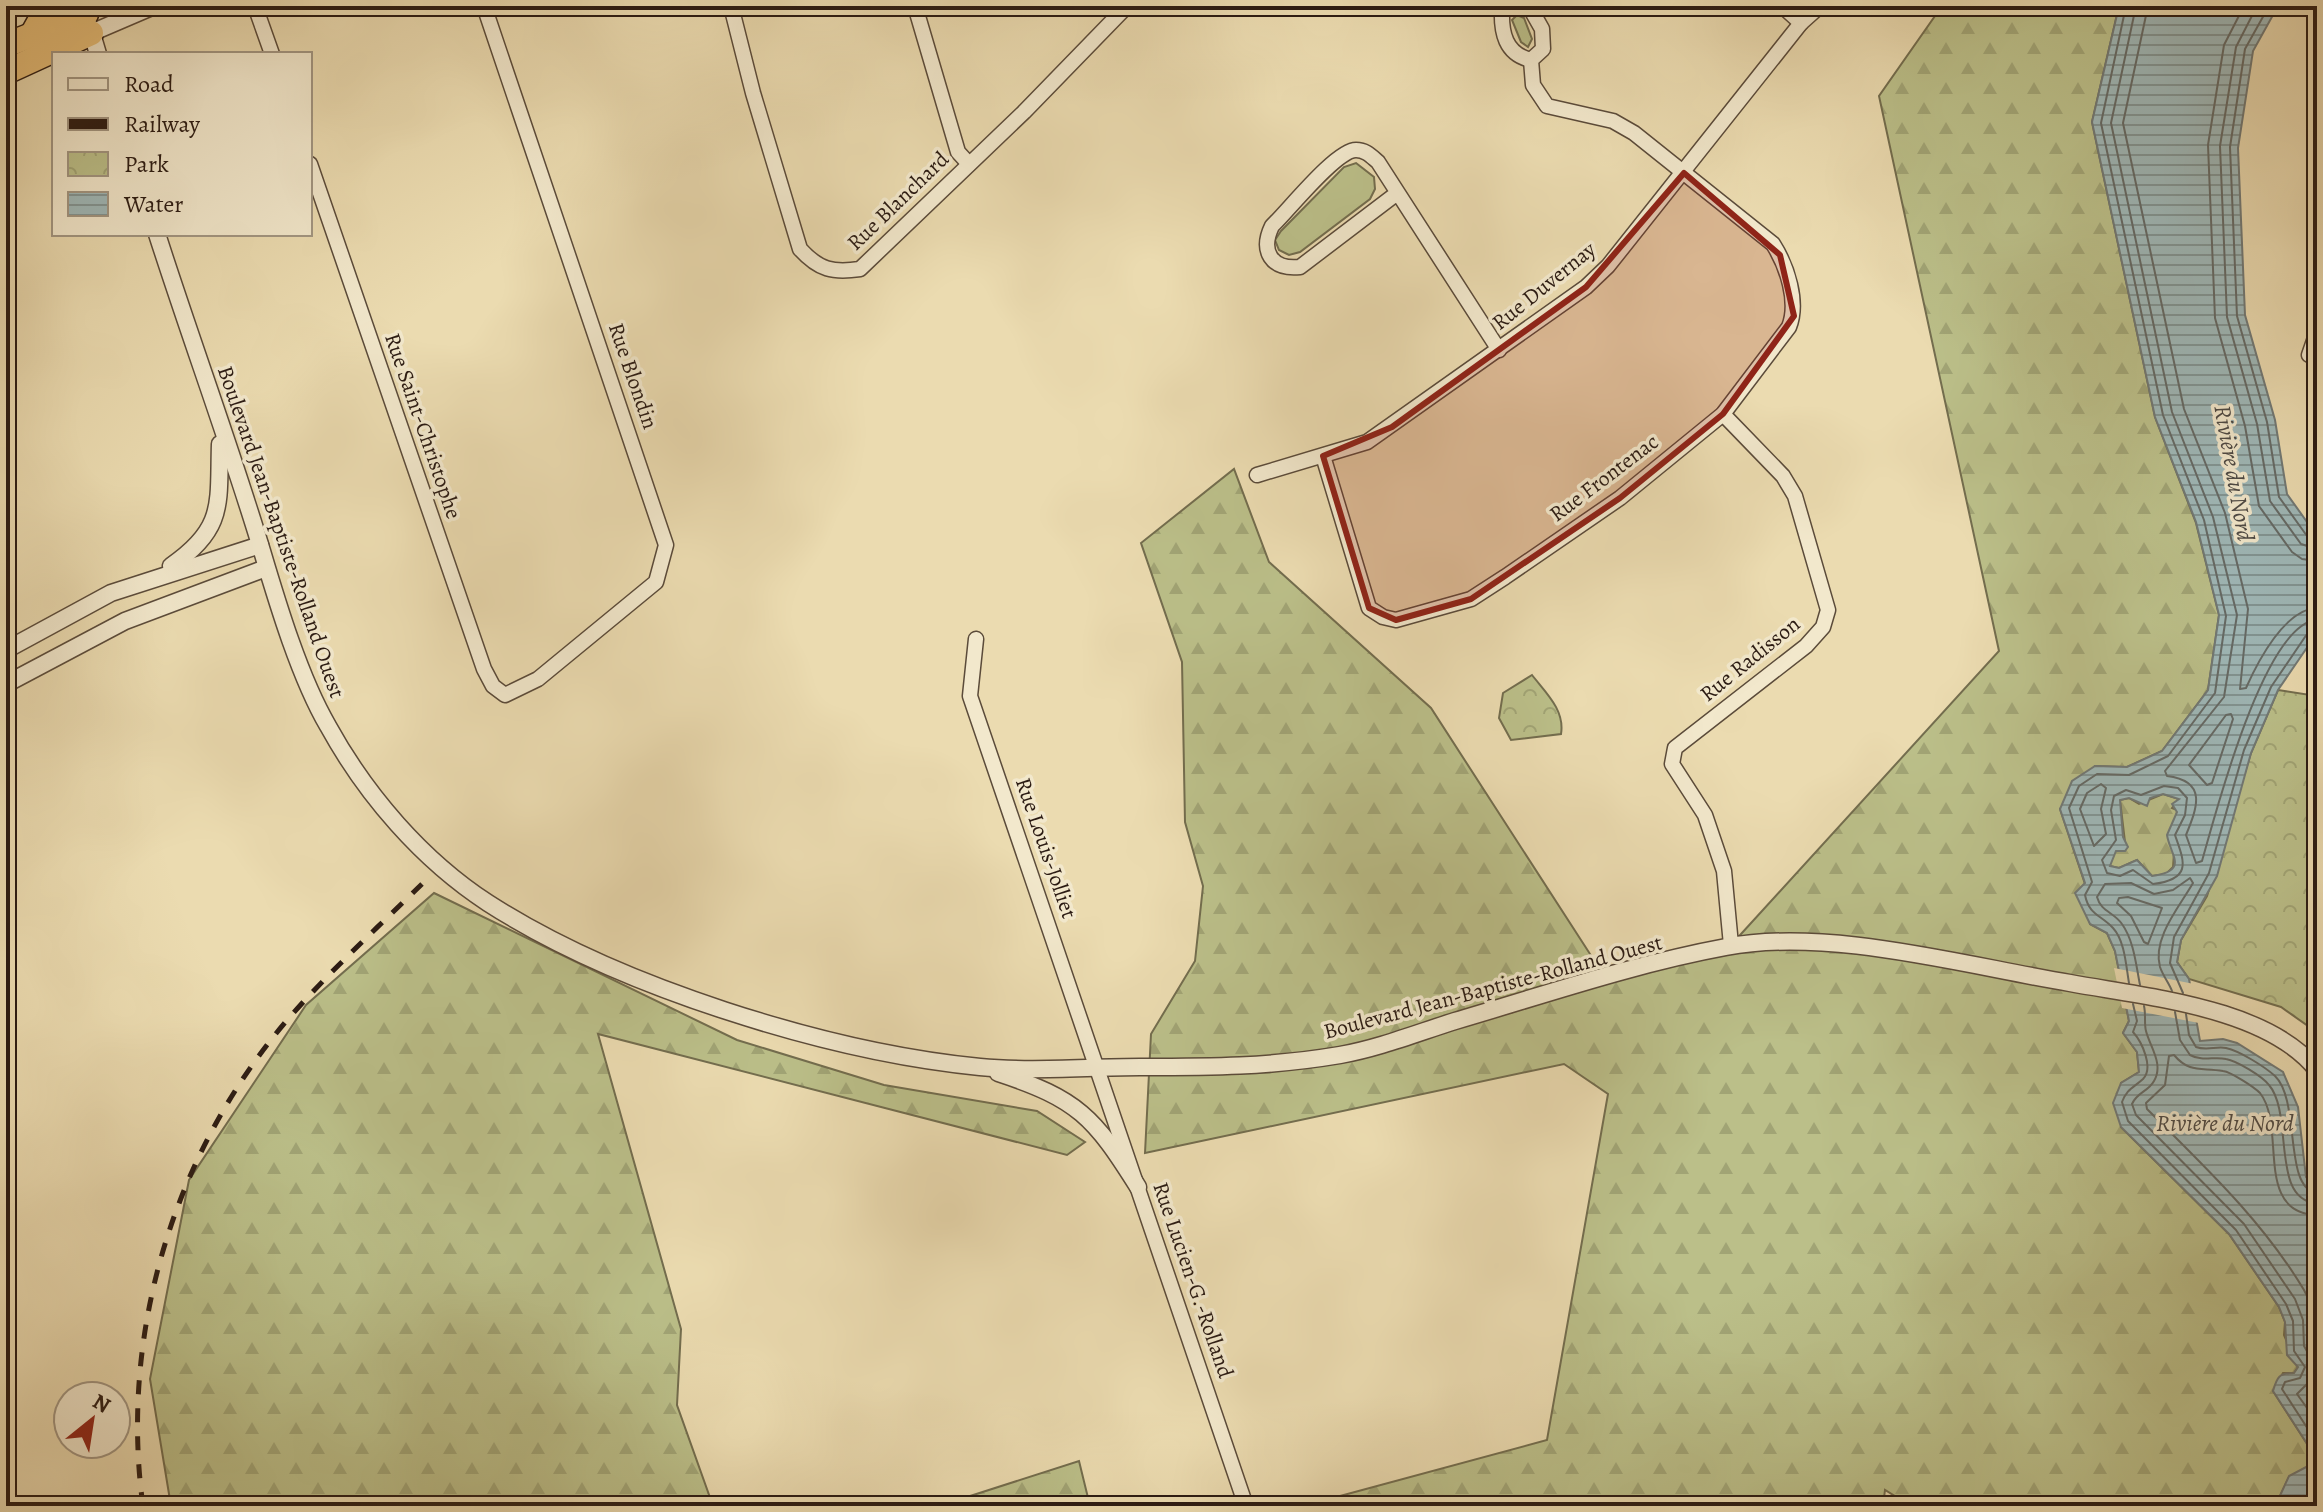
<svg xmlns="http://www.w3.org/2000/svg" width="2323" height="1512" font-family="Alegreya,serif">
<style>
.green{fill:#bbbf89;stroke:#736d4e;stroke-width:2}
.forest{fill:url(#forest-firs);stroke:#736d4e;stroke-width:2}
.park{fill:url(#park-crowns);stroke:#736d4e;stroke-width:2}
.water{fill:url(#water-rules);stroke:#717976;stroke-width:2;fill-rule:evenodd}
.pier{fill:#ebdbb0}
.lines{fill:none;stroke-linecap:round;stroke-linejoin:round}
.shore{stroke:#656a66;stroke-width:2}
.minor-casing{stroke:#5b4b3a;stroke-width:17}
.tertiary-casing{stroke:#5b4b3a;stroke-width:19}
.motorway-casing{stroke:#2b1b13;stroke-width:27}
.minor{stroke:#f2e8cc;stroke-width:14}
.tertiary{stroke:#f2e8cc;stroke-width:16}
.motorway{stroke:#e6be78;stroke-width:24}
.rail{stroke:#2b1b13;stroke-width:5;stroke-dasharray:14 14;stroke-linecap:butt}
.marked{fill:#8f2418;fill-opacity:0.2;stroke:#8f2418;stroke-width:6;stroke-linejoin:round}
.labels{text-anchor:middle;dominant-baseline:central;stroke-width:7;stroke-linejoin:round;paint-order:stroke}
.street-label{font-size:22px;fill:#2b1b13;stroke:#f2e8cc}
.water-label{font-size:24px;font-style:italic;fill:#4e4a45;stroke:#f2e8cc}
</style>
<defs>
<pattern id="forest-firs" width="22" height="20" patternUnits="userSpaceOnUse" patternTransform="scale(2)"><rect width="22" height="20" fill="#bbbf89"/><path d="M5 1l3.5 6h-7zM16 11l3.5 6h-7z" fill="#a1a475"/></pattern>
<pattern id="park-crowns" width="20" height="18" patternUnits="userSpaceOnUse" patternTransform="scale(2)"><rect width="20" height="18" fill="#bbbf89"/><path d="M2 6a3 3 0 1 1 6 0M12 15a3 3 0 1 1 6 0" fill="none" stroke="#a1a475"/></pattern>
<pattern id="water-rules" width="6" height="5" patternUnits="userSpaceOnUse" patternTransform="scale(2)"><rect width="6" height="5" fill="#9fb8b8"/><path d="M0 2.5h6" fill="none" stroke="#829594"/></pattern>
</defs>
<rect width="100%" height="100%" fill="#ebdbb0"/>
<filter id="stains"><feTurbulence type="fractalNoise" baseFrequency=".0025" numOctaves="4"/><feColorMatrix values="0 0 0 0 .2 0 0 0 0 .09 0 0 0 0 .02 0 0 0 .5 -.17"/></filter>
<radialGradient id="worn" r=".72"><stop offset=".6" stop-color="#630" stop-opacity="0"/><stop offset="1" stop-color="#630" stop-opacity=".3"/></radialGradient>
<g class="green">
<polygon points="1517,15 1524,18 1532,39 1528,47 1521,42 1512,20"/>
<polygon points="1356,163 1374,177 1375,189 1370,199 1300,252 1289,255 1279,250 1275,240 1281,231 1344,167"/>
</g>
<g class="forest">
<path d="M1942 6H2119L2092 122 2155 417 2196 523 2219 615 2208 690 2162 751 2127 767 2095 766 2060 809 2085 884 2090 924 2107 933 2115 951 2129 1021 2123 1033 2137 1052 2139 1072 2121 1083V1127L2229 1234 2279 1307 2285 1322 2284 1335 2298 1367 2294 1373H2283L2273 1391 2313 1453 2312 1464 2289 1477 2279 1498 2288 1506H1911L1885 1490 1883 1506H1530L1518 1502C1446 1500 1375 1506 1303 1506L1547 1440 1608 1094 1564 1064 1145 1153 1151 1034 1195 961 1203 886 1185 822 1182 662 1141 543 1234 469 1269 562 1431 708 1601 971 1731 945 1999 651 1879 96Z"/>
<polygon points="2163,794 2179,799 2172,808 2177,810 2173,867 2166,874 2152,876 2137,860 2119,868 2110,866 2111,856 2125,842 2120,800 2129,798 2139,804"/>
<polygon points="434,893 737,1040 884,1085 1037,1111 1085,1142 1067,1155 598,1034 681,1329 677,1405 713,1506 171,1506 150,1379 189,1180 306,1005"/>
<polygon points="1079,1461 1090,1506 939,1506"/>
</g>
<g class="park">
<path d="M1532 675C1546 693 1565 710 1561 734L1511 740 1499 718 1503 693Z"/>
<polygon points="2278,690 2317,696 2317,1037 2315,1031 2281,1007 2189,979 2177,962 2181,940 2207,896 2251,753"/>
</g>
<path class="water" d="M2119 6H2278L2253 51 2238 148 2245 315 2275 420 2287 494 2317 536V633L2278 690 2251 753 2217 876 2181 940 2177 962 2189 979 2200 1041 2223 1039 2237 1043 2283 1072 2298 1107 2306 1177 2317 1188V1506H2288L2279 1498 2289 1476 2312 1464 2313 1453 2273 1391C2277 1377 2279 1373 2294 1373L2298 1367 2287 1355 2285 1322 2279 1307 2229 1234 2121 1127 2113 1103 2121 1083 2139 1072 2137 1052 2123 1033 2129 1021 2115 951 2107 933 2090 924 2075 893 2085 883 2060 809 2072 781 2095 766 2127 767 2162 751 2208 690 2219 615 2196 522 2155 417 2092 122ZM2163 794 2179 799 2172 804 2177 812 2167 835C2170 855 2190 871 2152 876L2137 860 2119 868 2110 866 2116 851H2125L2128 847 2123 837 2120 800 2129 798 2147 806 2150 798Z"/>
<polygon class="pier" points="2114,968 2194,984 2199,1023 2122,1008"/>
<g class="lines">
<g class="shore">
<path d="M2126 6 2101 123 2163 415 2204 520 2226 616 2215 693 2168 756 2129 775 2097 774 2079 786 2069 808 2092 882 2085 895C2089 915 2101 915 2113 928 2125 941 2126 966 2129 983"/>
<path d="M2136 6 2111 123 2172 412 2213 517 2237 615 2224 697 2165 771 2167 776C2208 781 2197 808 2186 835L2196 863 2202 861C2215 816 2264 623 2317 620"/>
<path d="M2148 6 2123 123 2184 409 2225 513 2248 609 2240 689 2246 688C2258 661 2285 609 2317 608"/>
<polyline points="2244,6 2224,45 2208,145 2215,318 2245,426 2259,506 2292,552 2302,559 2317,561"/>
<polyline points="2257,6 2236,47 2220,146 2227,317 2257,424 2270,501 2301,544 2317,549"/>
<polyline points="2269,6 2245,49 2230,147 2237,316 2267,422 2279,497 2307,536 2317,539"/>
<polygon points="2231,714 2233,719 2212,783 2207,785 2189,765 2226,715"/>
<polygon points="2101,784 2106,788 2101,809 2106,834 2094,846 2080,809 2087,793"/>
<path d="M2164 786 2178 788 2187 798 2185 815 2175 835C2184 861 2193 879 2153 884L2133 870 2120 876 2107 873 2102 860 2116 840 2111 810 2114 796 2126 790 2141 795Z"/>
<polygon points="2128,897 2162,908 2148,944 2144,942 2131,916 2117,903 2119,898"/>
<path d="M2140 985C2136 965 2134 941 2122 924 2114 912 2101 912 2097 897L2105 884 2131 883 2154 894 2173 890 2190 878 2193 883C2180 906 2152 938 2160 967 2163 976 2169 983 2172 991"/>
<polyline points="2183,993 2170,963 2174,937 2209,873 2244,750 2271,687 2307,634 2317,630"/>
<path d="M2133 1004 2137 1021 2133 1032C2142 1042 2154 1068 2143 1079 2133 1088 2127 1089 2122 1102L2128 1121 2236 1230 2286 1304 2293 1321 2294 1351 2305 1367 2300 1378 2285 1382 2282 1389 2317 1443"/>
<path d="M2144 1006C2146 1014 2144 1024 2146 1031 2150 1047 2164 1064 2154 1081 2148 1092 2137 1092 2132 1104L2136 1115 2244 1224 2295 1299 2303 1320 2304 1346 2315 1365 2310 1381 2297 1394 2317 1422"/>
<path d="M2175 1012 2180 1040 2190 1055C2203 1062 2214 1056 2226 1059 2237 1061 2262 1076 2269 1085 2294 1114 2270 1201 2317 1203"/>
<path d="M2186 1014 2189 1035 2196 1047C2207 1051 2216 1046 2226 1048 2240 1051 2265 1067 2275 1076 2301 1101 2283 1189 2317 1193"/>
<path d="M2317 1215C2253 1213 2287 1127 2260 1093 2254 1087 2231 1072 2223 1071 2202 1067 2190 1074 2174 1055L2169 1056 2165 1085 2146 1103 2147 1109C2204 1166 2262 1220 2304 1290 2316 1310 2310 1328 2317 1343"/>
</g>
<defs>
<g id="minor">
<polyline points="255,6 272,54"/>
<path d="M731 6 753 93 800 249C819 270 833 273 860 269L1024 112 1127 6"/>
<polyline points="915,6 958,152 969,164"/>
<path d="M1505 6 1502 9C1501 32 1505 54 1531 60"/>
<polyline points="1782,6 1801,23"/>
<polyline points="310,164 484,669 493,686 505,695 538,679 656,582 666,545 484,6"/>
<path d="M1396 194 1300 267C1271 270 1260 251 1272 226 1288 211 1336 150 1356 150 1366 150 1371 156 1378 162L1499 350"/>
<polyline points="2309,355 2317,332"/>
<polyline points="1723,414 1783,476 1795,496 1828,610 1823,627 1806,646 1675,748 1672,764 1705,815 1724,871 1731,945"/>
<path d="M1323 456 1369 608 1383 617 1396 620 1471 599 1505 577 1620 498 1723 414 1789 327C1799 302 1787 266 1773 244L1634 133 1613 121 1547 106 1533 85 1531 60 1543 49 1542 29 1529 6"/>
<polyline points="1257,475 1367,442 1586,287 1608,266 1801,23 1820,6"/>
<polyline points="976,639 970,696 1246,1506"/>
</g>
<g id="tertiary">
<polyline points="90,27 98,54"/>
<polyline points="91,33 154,6"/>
<path d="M157 234C191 340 230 445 262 551 278 605 300 678 328 726 366 795 422 860 488 903 617 986 827 1052 980 1067 1032 1072 1087 1067 1140 1067 1211 1067 1269 1067 1340 1055 1379 1048 1417 1033 1455 1021 1544 995 1634 964 1726 947 1828 927 1967 966 2070 983 2145 997 2267 1007 2317 1070"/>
<path d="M171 566C226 528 218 503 220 444"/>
<polyline points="6,650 111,593 260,545"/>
<polyline points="6,684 125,621 266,568"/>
<path d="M998 1073C1078 1099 1094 1117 1138 1187"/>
</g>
<g id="motorway">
<polyline points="32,35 48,6"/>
<polyline points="6,45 86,14"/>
<polyline points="6,72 91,33"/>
</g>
</defs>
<use href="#minor" class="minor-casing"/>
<use href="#tertiary" class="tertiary-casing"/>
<use href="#motorway" class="motorway-casing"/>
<use href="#minor" class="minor"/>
<use href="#tertiary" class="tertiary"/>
<use href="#motorway" class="motorway"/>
<path class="rail" d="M143 1506C119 1333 175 1150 289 1018 330 971 377 928 422 884"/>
</g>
<path class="marked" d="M1684 173 1780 255 1794 316 1723 414 1620 498 1471 599 1396 620 1369 608 1323 456 1392 427 1586 287Z"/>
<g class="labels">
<g class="street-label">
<text transform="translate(898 201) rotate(-44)">Rue Blanchard</text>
<text transform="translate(1544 286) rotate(-39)">Rue Duvernay</text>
<text transform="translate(633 376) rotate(71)">Rue Blondin</text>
<text transform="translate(423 426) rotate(71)">Rue Saint-Christophe</text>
<text transform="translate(1604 478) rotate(-37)">Rue Frontenac</text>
<text transform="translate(281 532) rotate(71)">Boulevard Jean-Baptiste-Rolland Ouest</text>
<text transform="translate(1750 659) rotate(-39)">Rue Radisson</text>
<text transform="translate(1046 848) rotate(71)">Rue Louis-Jolliet</text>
<text transform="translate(1493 987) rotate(-15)">Boulevard Jean-Baptiste-Rolland Ouest</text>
<text transform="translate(1193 1280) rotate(71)">Rue Lucien-G.-Rolland</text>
</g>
<g class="water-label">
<text transform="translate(2234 473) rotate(80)">Rivière du Nord</text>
<text x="2225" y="1123">Rivière du Nord</text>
</g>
</g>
<rect width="2323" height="1512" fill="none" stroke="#ebdbb0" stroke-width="32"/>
<rect x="8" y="8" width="2307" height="1496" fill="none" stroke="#2b1b13" stroke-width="4"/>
<rect x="16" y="16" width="2291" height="1480" fill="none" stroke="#2b1b13" stroke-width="2"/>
<rect x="52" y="52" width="260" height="184" fill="#f2e8cc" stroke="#a29682" stroke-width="2"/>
<rect x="68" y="78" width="40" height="12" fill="#f2e8cc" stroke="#a29682" stroke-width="2"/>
<text x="124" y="92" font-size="24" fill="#2b1b13">Road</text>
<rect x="68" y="118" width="40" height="12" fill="#2b1b13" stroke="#a29682" stroke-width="2"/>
<text x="124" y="132" font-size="24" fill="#2b1b13">Railway</text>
<rect x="68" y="152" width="40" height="24" fill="url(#park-crowns)" stroke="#a29682" stroke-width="2"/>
<text x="124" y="172" font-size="24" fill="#2b1b13">Park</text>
<rect x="68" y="192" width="40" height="24" fill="url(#water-rules)" stroke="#a29682" stroke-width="2"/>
<text x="124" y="212" font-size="24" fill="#2b1b13">Water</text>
<g transform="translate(92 1420) rotate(30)"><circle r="38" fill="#f2e8cc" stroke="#a29682" stroke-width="2"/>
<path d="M0-6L14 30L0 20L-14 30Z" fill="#8f2418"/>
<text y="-12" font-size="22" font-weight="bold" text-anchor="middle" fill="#2b1b13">N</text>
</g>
<rect width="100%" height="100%" filter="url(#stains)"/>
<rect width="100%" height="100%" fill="url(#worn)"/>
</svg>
